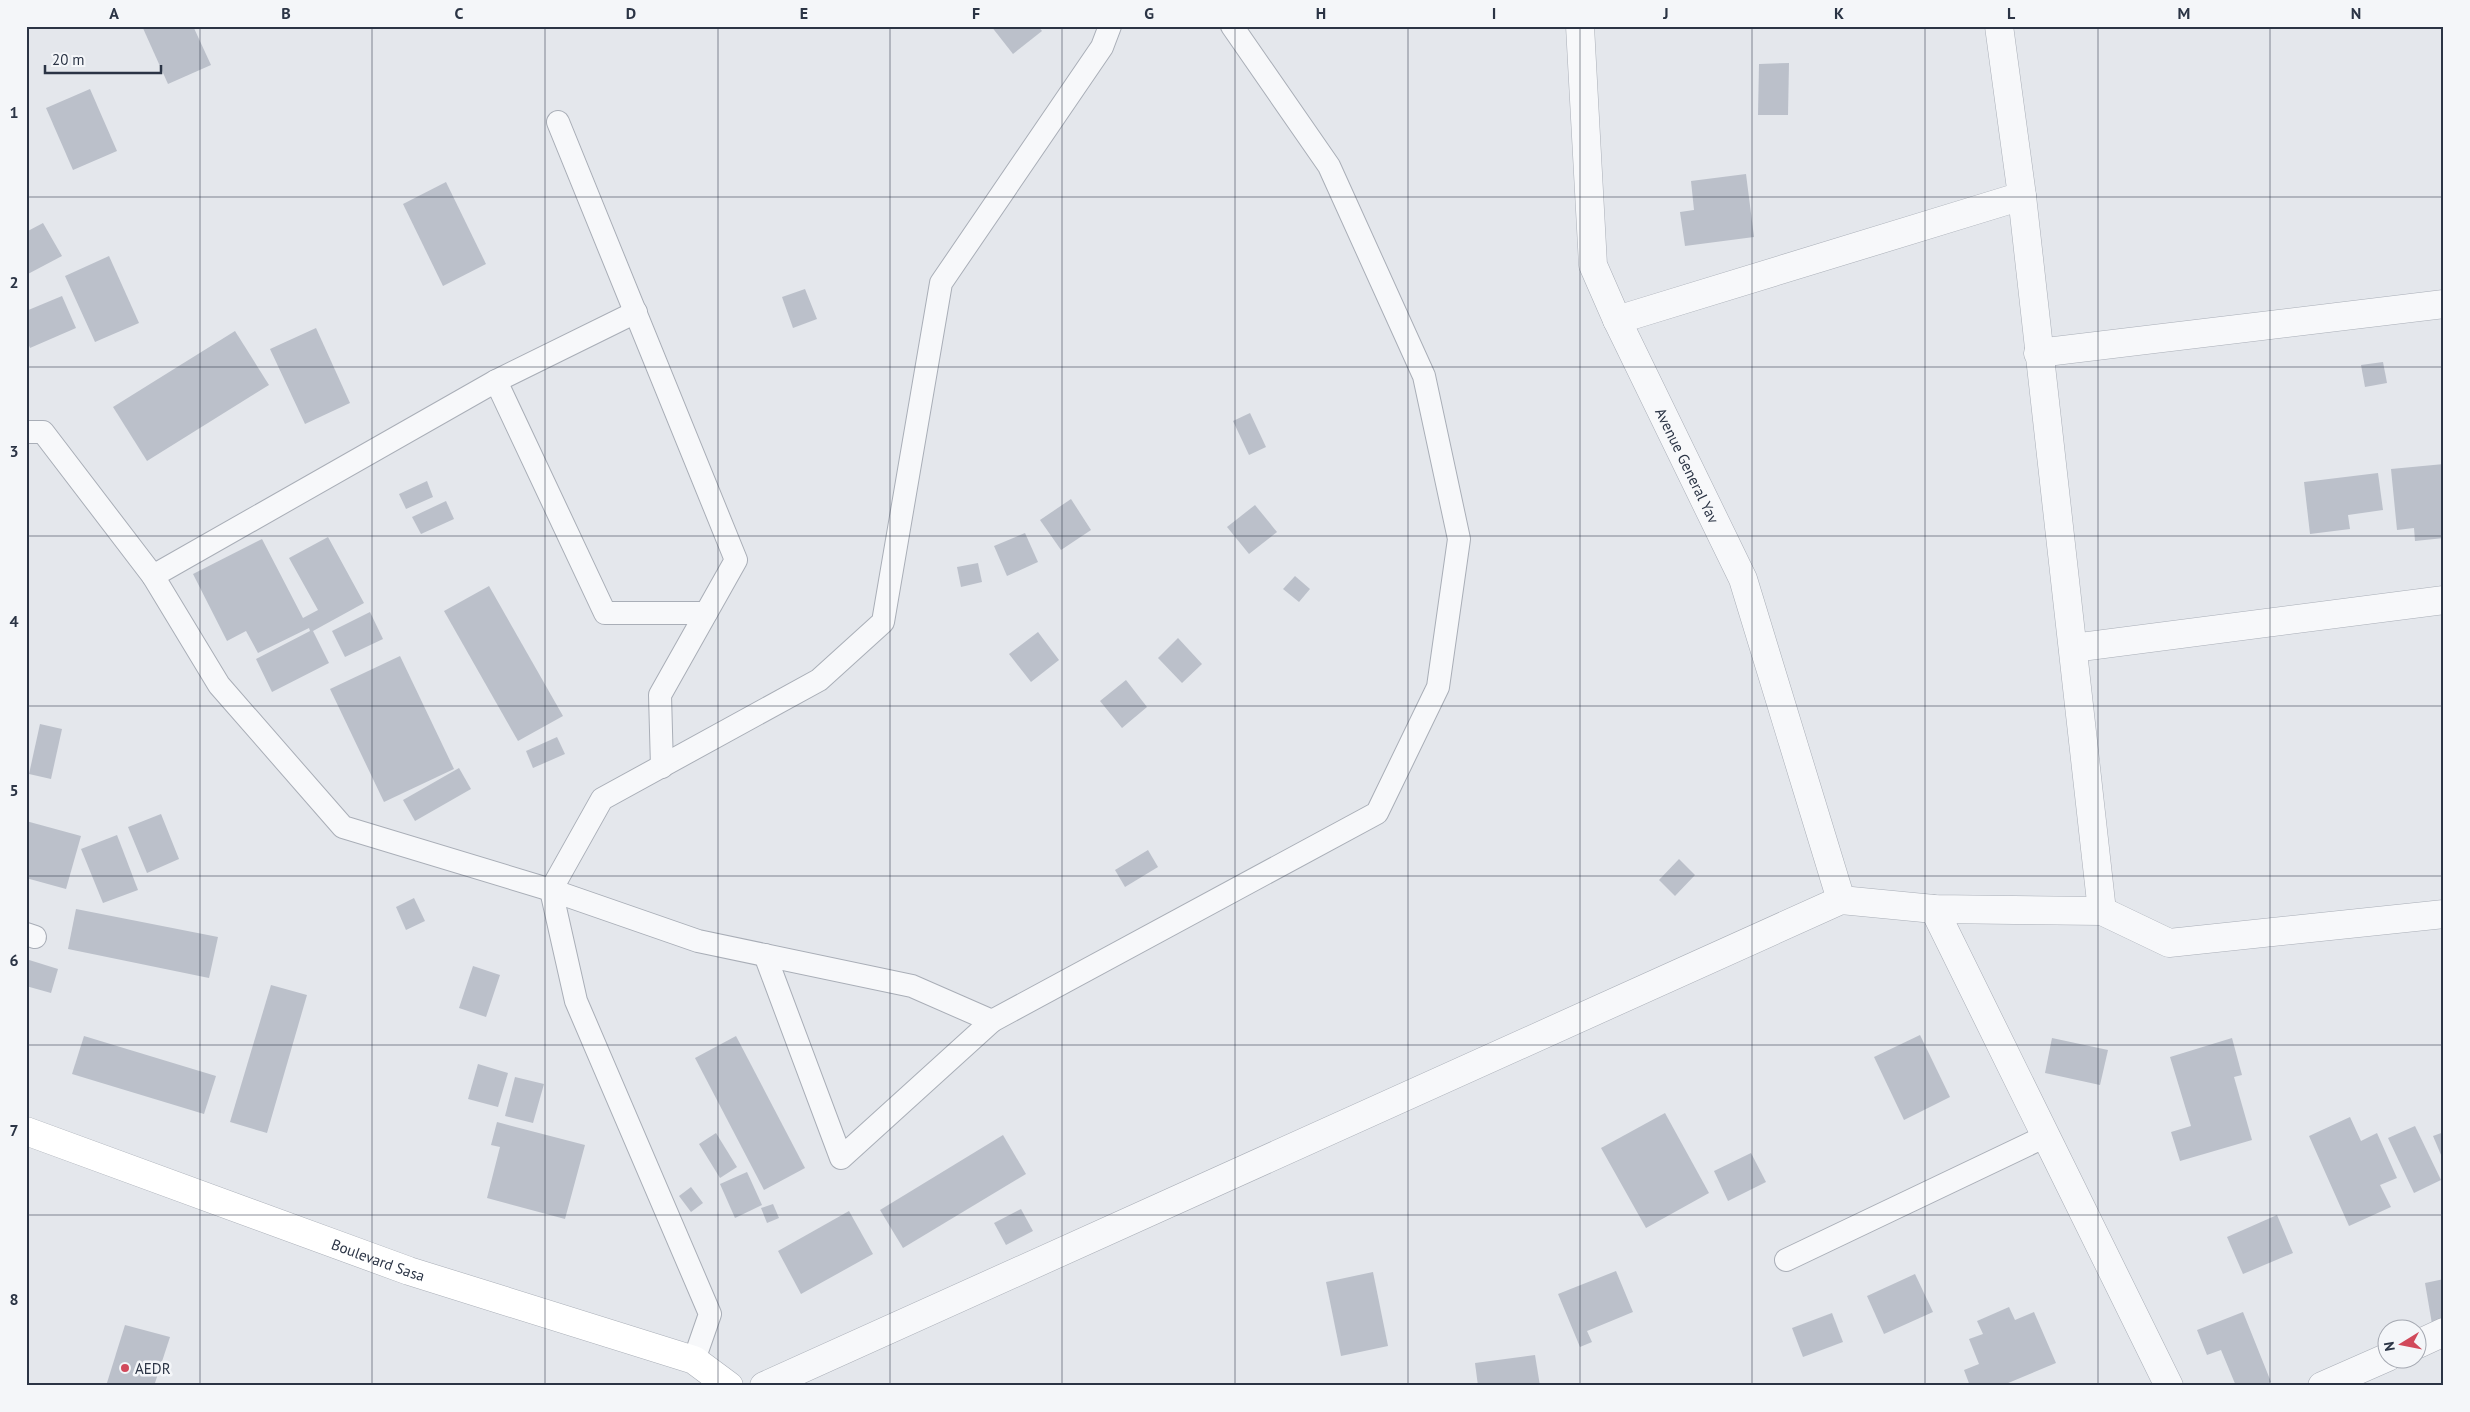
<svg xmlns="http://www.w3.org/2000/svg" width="2470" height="1412" font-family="'PT Sans',sans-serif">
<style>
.building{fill:#bbc0ca}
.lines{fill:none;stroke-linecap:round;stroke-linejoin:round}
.lane-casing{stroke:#a9aeb7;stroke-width:24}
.street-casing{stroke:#a9aeb7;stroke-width:29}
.secondary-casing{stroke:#a9aeb7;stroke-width:29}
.lane{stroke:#f7f8fa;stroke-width:22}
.street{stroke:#f7f8fa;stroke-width:28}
.secondary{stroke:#fff;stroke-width:28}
.grid{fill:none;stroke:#2b3445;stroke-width:1;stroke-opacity:0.55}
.poi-dot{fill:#d1495b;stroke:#f4f6f9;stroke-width:2}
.labels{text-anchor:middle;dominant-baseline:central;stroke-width:5;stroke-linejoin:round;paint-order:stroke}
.street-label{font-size:15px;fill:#2b3445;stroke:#f4f6f9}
.poi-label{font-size:15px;fill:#2b3445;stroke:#f4f6f9;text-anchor:start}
.neatline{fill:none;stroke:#2b3445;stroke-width:2}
.grid-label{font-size:16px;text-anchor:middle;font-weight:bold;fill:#2b3445}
</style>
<rect width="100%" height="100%" fill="#e4e7ec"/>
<g class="building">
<polygon points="142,26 193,26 211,65 168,84"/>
<polygon points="991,26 1038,26 1042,31 1013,54"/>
<polygon points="1789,63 1788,115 1758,115 1759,64"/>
<polygon points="90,89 117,151 73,170 46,108"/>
<polygon points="1746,174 1754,237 1685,246 1680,212 1694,210 1691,181"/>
<polygon points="446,182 486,264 443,286 403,204"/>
<polygon points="43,223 62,256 26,275 26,232"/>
<polygon points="109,256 139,323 95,342 65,276"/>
<polygon points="805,289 817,319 793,328 782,297"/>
<polygon points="62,296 76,328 30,348 26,339 26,311"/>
<polygon points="316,328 350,403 305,424 270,349"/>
<polygon points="235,331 269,385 147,461 113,407"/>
<polygon points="2383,362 2387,383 2365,387 2361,365"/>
<polygon points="1250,413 1266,447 1249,455 1233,421"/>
<polygon points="2444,464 2444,538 2415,541 2414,528 2397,530 2391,469"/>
<polygon points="2378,473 2383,510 2348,515 2350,529 2310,534 2304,482"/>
<polygon points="427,481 433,497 406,509 399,494"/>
<polygon points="1071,499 1091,530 1061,550 1040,520"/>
<polygon points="446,501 454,519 421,534 412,517"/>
<polygon points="1255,505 1277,532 1249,554 1227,527"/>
<polygon points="1025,533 1038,562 1007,576 994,546"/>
<polygon points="328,537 364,603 313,631 329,663 272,692 256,659 310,631 309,628 258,653 246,631 227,641 193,574 262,539 303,618 318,610 289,558"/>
<polygon points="978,563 982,582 961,587 957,567"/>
<polygon points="1295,576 1310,589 1299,602 1283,589"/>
<polygon points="489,586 563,716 518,741 444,611"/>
<polygon points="370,612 383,639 345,657 332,631"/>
<polygon points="1038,632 1059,660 1031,682 1009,654"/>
<polygon points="1178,638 1202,664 1182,683 1158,658"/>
<polygon points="400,656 454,769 384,802 330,689"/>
<polygon points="1126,680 1147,707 1122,728 1100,701"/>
<polygon points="40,724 62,729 51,779 29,774"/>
<polygon points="557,737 565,754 533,768 526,751"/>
<polygon points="459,768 471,789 415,821 403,800"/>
<polygon points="161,814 179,859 147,873 128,827"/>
<polygon points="26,821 81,836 66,889 26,878"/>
<polygon points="117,835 138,890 103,903 81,849"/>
<polygon points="1148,850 1158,867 1125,887 1115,870"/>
<polygon points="1679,859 1695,875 1675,896 1659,880"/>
<polygon points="414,898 425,921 406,930 396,907"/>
<polygon points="76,909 218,937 209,978 68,949"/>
<polygon points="26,959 58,969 51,993 26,986"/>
<polygon points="473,966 500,975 486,1017 459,1008"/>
<polygon points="271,985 307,995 267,1133 230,1122"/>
<polygon points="1920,1035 1950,1097 1904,1120 1874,1057"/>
<polygon points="84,1036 216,1076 204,1114 72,1074"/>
<polygon points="736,1036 805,1168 764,1190 695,1058"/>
<polygon points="2052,1038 2108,1050 2100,1085 2045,1073"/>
<polygon points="2232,1038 2242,1075 2234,1077 2252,1140 2180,1161 2171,1132 2191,1126 2170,1057"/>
<polygon points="478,1064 508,1073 498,1107 468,1099"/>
<polygon points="515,1077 544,1084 533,1123 505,1116"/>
<polygon points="1665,1113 1709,1193 1646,1228 1601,1148"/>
<polygon points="2350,1117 2361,1141 2377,1133 2397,1178 2380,1185 2391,1207 2349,1226 2309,1136"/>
<polygon points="497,1122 585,1145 565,1219 487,1198 500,1147 491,1145"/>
<polygon points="2415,1126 2441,1180 2414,1193 2388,1138"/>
<polygon points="2444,1132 2444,1162 2433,1136"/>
<polygon points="716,1133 737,1167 720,1178 699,1144"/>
<polygon points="1003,1135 1026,1174 903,1248 880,1210"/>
<polygon points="1751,1153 1766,1182 1728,1201 1714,1171"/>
<polygon points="747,1172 762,1205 735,1218 720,1184"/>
<polygon points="691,1187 703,1203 691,1212 679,1196"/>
<polygon points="773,1204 779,1218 767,1223 761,1208"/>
<polygon points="1021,1209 1033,1231 1006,1245 994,1223"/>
<polygon points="849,1211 873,1254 801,1294 778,1251"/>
<polygon points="2277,1215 2293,1253 2243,1274 2227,1237"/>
<polygon points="1616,1271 1633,1312 1587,1331 1592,1342 1580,1347 1558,1294"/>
<polygon points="1373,1272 1388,1346 1341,1356 1326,1282"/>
<polygon points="1915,1274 1933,1312 1884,1334 1867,1296"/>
<polygon points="2444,1279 2444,1322 2432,1324 2425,1283"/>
<polygon points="2009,1307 2015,1320 2034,1312 2056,1363 2001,1386 1970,1386 1964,1370 1979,1364 1969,1339 1983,1334 1977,1321"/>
<polygon points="2243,1312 2271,1382 2261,1386 2236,1386 2221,1350 2207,1355 2197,1330"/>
<polygon points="1832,1313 1843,1342 1803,1357 1792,1328"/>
<polygon points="125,1325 170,1337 154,1386 106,1386"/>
<polygon points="1535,1355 1540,1386 1478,1386 1475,1363"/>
</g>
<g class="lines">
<defs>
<g id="lane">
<polyline points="558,122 736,560 660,695 662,767"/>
<polyline points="496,381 605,613 706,613"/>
<polyline points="26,432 43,432 153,576 219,685 343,827 551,890 698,941 912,986 992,1021 1377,813 1438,687 1459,539 1424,376 1329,166 1232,26"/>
<polyline points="153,576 496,381 636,312"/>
<polyline points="26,934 35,937"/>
<polyline points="765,955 841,1158 992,1021"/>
<polyline points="1786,1260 2046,1136"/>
<polyline points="694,1360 710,1314 576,1001 551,890 602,799 819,680 883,622 941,283 1102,47 1110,26"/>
</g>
<g id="street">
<path id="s1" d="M1580 26 1593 265 1617 320 1743 579 1841 900"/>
<polyline points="1999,26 2022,196 2102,911"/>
<polyline points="1617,320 2022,196"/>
<polyline points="2038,353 2444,304"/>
<polyline points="2073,648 2444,600"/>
<polyline points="1934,909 2169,1386"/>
<polyline points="2418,1344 2444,1332"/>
<polyline points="764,1386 1841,900 1934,909 2102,911 2169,943 2444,914"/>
<polyline points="2322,1386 2388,1357"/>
</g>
<g id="secondary">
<path id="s2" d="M26 1131 409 1271 694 1360 729 1386"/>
</g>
</defs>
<use href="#lane" class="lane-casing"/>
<use href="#street" class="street-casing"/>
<use href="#secondary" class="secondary-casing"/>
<use href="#lane" class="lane"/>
<use href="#street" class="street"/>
<use href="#secondary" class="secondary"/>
</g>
<path class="grid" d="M200 26V1386M372 26V1386M545 26V1386M718 26V1386M890 26V1386M1062 26V1386M1235 26V1386M1408 26V1386M1580 26V1386M1752 26V1386M1925 26V1386M2098 26V1386M2270 26V1386M26 197H2444M26 367H2444M26 536H2444M26 706H2444M26 876H2444M26 1045H2444M26 1215H2444"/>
<circle class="poi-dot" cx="125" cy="1368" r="5"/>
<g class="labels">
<g class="street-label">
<text stroke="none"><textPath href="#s1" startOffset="461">Avenue General Yav</textPath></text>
<text stroke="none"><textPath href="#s2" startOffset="375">Boulevard Sasa</textPath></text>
</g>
<g class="poi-label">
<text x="135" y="1368">AEDR</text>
</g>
</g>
<rect width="2470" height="1412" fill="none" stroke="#f4f6f9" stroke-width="55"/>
<g transform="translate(2402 1344) rotate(260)"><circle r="24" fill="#f4f6f9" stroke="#a4a8b1"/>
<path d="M0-4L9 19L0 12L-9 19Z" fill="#d1495b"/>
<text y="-8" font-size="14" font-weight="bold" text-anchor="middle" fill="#2b3445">N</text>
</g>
<path d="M45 65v8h116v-8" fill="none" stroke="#2b3445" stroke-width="2.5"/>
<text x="52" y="65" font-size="15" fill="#2b3445" stroke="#f4f6f9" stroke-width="4" paint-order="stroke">20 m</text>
<rect x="28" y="28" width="2414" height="1356" class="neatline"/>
<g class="grid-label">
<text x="114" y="19">A</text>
<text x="286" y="19">B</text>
<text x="459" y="19">C</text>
<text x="631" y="19">D</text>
<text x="804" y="19">E</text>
<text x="976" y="19">F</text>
<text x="1149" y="19">G</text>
<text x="1321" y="19">H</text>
<text x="1494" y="19">I</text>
<text x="1666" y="19">J</text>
<text x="1839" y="19">K</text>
<text x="2011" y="19">L</text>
<text x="2184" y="19">M</text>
<text x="2356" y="19">N</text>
<text x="14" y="118">1</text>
<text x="14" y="288">2</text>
<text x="14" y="457">3</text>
<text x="14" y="627">4</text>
<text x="14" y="796">5</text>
<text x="14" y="966">6</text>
<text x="14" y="1136">7</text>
<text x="14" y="1305">8</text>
</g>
</svg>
